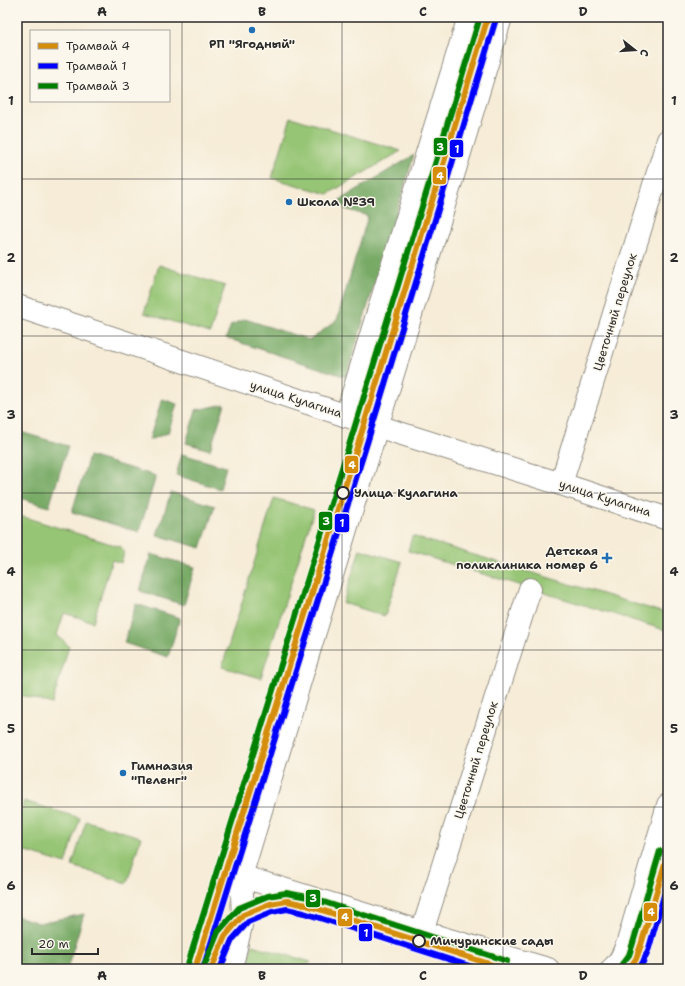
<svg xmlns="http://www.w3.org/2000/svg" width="685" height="986" font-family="'Shantell Sans',sans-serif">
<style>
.green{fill:#96c574;stroke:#607850}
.forest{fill:#78aa66;stroke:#526a48}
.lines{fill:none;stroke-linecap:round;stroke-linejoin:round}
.minor-casing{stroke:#908c81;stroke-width:24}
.minor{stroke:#fff;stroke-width:22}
.tram-1-casing{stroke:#fbf7ec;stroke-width:9}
.tram-2-casing{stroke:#fbf7ec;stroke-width:9}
.tram-3-casing{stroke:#fbf7ec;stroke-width:9}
.tram-1{stroke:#d58d09;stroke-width:6}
.tram-2{stroke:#00f;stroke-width:6}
.tram-3{stroke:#008000;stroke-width:6}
.grid{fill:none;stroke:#2b2b2b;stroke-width:1;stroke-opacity:0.55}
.poi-dot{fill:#1f6fb2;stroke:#fbf7ec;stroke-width:1.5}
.stop-dot{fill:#fbf7ec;stroke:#2b2b2b;stroke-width:2}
.labels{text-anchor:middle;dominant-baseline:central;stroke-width:3;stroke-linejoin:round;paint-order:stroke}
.poi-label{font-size:12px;font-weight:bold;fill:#2b2b2b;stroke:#fbf7ec;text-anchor:start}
.street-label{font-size:12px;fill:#2b2b2b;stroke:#fbf7ec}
.stop-label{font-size:12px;font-weight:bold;fill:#2b2b2b;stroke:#fbf7ec;text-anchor:start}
.line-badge{stroke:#fbf7ec;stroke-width:1.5}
.badge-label{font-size:11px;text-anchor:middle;font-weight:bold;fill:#fff}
.neatline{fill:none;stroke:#2b2b2b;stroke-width:1.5}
.grid-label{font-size:13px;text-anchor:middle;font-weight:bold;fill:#2b2b2b}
</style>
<rect width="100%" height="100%" fill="#fbf7ec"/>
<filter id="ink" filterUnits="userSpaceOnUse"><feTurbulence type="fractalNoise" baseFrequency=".025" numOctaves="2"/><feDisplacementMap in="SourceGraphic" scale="8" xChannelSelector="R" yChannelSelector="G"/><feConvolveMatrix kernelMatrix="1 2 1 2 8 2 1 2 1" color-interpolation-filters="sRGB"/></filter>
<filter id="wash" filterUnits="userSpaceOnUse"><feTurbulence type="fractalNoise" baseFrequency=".012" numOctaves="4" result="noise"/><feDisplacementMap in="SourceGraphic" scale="16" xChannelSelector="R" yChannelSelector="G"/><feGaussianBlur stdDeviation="0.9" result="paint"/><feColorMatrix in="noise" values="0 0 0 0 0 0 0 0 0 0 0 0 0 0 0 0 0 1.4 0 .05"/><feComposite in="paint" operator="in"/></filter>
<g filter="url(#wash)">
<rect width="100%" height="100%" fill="#f6ecd7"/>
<g class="green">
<polygon points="473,17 483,17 365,407 355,404"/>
<polygon points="291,117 401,151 328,194 272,178"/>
<polygon points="159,265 225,286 210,333 144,313"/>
<polygon points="274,498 314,510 261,678 222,667"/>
<polygon points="24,517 121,547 124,553 121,563 112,560 93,622 64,613 57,635 69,646 52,704 17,694 17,518"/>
<polygon points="412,536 668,614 668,631 408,551"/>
<polygon points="360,549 402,562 385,616 343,603"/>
<polygon points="24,801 80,818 66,864 17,849 17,825"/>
<polygon points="86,821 141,837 127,883 72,866"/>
<polygon points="252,945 311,962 301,969 246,969"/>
</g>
<g class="forest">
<polygon points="414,155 346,377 226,338 231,325 245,319 310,340 337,320 368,216 345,209 340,200"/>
<polygon points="162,399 177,404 168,433 149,440"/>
<polygon points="225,404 210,450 186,443 196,410"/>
<polygon points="17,431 68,446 49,507 17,497"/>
<polygon points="182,454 226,467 220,489 176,475"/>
<polygon points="89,456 156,476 139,532 72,512"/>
<polygon points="171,492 215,506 201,548 157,535"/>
<polygon points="151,554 195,567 184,605 140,591"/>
<polygon points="136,604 180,618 168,657 124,643"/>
<polygon points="84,914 67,969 17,969 17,916 39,923"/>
</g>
</g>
<g filter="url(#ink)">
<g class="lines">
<defs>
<g id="minor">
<polyline points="17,306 377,426 561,484 668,519"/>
<polyline points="346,416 469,17"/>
<polyline points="561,484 668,140"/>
<polyline points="241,876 422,932 548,969"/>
<polyline points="422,932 530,589"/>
<polyline points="231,969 240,930 243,915 241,876 501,17"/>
<path d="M612 969C621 962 624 952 628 942L668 805"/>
</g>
</defs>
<use href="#minor" class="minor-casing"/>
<use href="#minor" class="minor"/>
<defs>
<g id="tram-1">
<polyline points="212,967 225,936 243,915 270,904 287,901 306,905 505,969"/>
<polyline points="195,969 359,441 488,17"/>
<polyline points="629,969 636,959 641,945 668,853"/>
</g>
<g id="tram-2">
<polyline points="203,969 367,443 496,19"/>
<polyline points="220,969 232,940 248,922 272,912 287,909 304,913 479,969"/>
<polyline points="639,969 643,962 649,948 668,881"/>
</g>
<g id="tram-3">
<polyline points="205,964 218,932 239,908 268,896 286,893 308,897 507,961"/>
<polyline points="622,964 629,955 633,943 660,851"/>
<polyline points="187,967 351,439 480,17"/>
</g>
</defs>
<use href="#tram-1" class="tram-1-casing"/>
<use href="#tram-2" class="tram-2-casing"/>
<use href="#tram-3" class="tram-3-casing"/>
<use href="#tram-1" class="tram-1"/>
<use href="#tram-2" class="tram-2"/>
<use href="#tram-3" class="tram-3"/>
</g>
</g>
<path class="grid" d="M182 17V969M342 17V969M503 17V969M17 179H668M17 336H668M17 493H668M17 650H668M17 807H668"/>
<g class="poi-dot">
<circle cx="252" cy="30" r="4"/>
<circle cx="289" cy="202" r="4"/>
<path d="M605 552h4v4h4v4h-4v4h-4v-4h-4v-4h4z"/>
<circle cx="123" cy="773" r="4"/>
</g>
<g class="stop-dot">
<circle cx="343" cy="493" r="6"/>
<circle cx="419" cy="941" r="6"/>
</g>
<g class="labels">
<g class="poi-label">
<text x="252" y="44" text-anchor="middle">РП "Ягодный"</text>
<text x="297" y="202">Школа №39</text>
<text x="598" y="551" text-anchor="end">Детская<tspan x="598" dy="14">поликлиника номер 6</tspan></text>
<text x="131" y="766">Гимназия<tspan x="131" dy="14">"Пеленг"</tspan></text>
</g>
<g class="street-label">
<text transform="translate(615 312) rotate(-73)">Цветочный переулок</text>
<text transform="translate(296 399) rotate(18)">улица Кулагина</text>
<text transform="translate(605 498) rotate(18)">улица Кулагина</text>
<text transform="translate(476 760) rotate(-73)">Цветочный переулок</text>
</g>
<g class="stop-label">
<text x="354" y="493">Улица Кулагина</text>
<text x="430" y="941">Мичуринские сады</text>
</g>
</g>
<g class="line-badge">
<rect x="433" y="137" width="15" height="19" rx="4" fill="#008000"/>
<rect x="449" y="139" width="15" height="19" rx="4" fill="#00f"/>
<rect x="432" y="166" width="15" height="19" rx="4" fill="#d58d09"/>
<rect x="344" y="455" width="15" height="19" rx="4" fill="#d58d09"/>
<rect x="318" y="511" width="15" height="20" rx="4" fill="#008000"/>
<rect x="334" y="513" width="16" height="20" rx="4" fill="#00f"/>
<rect x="305" y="889" width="16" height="19" rx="4" fill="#008000"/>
<rect x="643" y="902" width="15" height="20" rx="4" fill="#d58d09"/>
<rect x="337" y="908" width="16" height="19" rx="4" fill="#d58d09"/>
<rect x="358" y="923" width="15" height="19" rx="4" fill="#00f"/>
</g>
<g class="badge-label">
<text x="440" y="151">3</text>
<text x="457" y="153">1</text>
<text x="440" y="180">4</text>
<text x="352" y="469">4</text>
<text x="326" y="525">3</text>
<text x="342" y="527">1</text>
<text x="313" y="902">3</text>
<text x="651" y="916">4</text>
<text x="345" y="921">4</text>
<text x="366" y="937">1</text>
</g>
<rect width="685" height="986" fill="none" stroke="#fbf7ec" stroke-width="44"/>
<rect x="30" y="30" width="140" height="72" fill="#fbf7ec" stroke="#a8a59f"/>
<rect x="38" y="43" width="20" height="6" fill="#d58d09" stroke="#a8a59f"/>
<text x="66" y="50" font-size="12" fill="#2b2b2b">Трамвай 4</text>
<rect x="38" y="63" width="20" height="6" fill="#0000ff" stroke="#a8a59f"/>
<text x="66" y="70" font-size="12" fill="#2b2b2b">Трамвай 1</text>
<rect x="38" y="83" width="20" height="6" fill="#008000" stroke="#a8a59f"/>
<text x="66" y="90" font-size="12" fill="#2b2b2b">Трамвай 3</text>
<g transform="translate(635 50) rotate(107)" stroke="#fbf7ec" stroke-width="3" paint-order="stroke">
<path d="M0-3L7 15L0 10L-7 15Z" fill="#2b2b2b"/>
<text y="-6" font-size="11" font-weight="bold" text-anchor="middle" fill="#2b2b2b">С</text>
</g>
<path d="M32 948v6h66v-6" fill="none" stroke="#2b2b2b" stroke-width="2"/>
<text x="38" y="948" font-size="12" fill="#2b2b2b" stroke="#fbf7ec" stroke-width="3" paint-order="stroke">20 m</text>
<rect x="22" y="22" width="641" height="942" class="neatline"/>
<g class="grid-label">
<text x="102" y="16">A</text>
<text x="262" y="16">B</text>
<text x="423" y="16">C</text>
<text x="583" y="16">D</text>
<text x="11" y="105">1</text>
<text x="674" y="105">1</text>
<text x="11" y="262">2</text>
<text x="674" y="262">2</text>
<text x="11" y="419">3</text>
<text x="674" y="419">3</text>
<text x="11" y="576">4</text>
<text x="674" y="576">4</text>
<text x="11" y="733">5</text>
<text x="674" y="733">5</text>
<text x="11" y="890">6</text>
<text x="674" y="890">6</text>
<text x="102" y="980">A</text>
<text x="262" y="980">B</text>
<text x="423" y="980">C</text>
<text x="583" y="980">D</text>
</g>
</svg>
